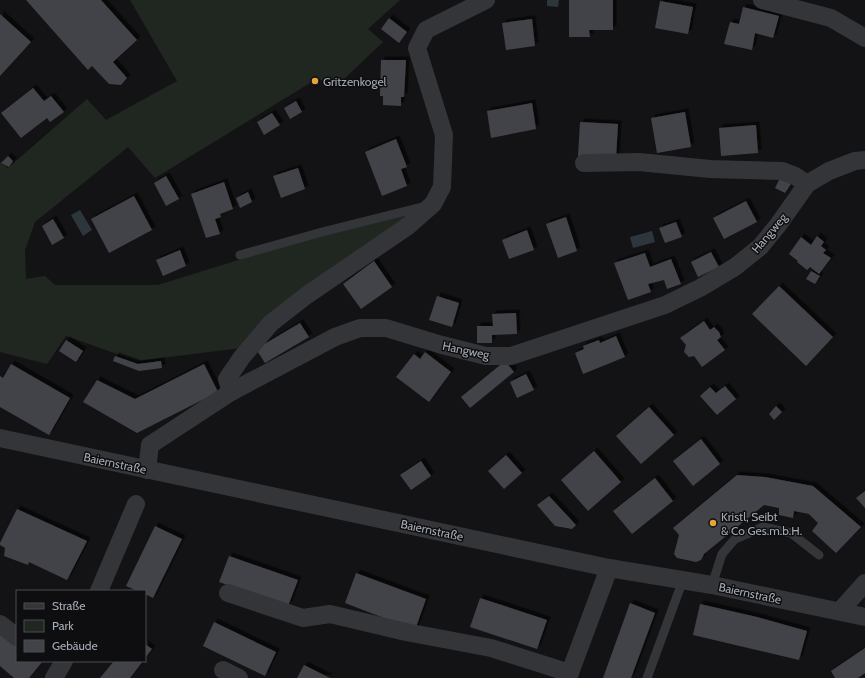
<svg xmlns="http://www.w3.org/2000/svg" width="865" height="678" font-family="Cabin,sans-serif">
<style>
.green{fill:#202720}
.water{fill:#2d363c}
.building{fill:#424348;filter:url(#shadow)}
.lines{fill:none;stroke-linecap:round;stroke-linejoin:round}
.lane{stroke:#343539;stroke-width:9}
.street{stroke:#343539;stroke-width:18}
.poi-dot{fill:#e6a439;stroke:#0e0e10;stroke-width:1.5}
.labels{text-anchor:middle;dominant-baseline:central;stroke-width:3;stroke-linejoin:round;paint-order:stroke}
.poi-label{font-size:12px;fill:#a5abb4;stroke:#0e0e10;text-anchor:start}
.street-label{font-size:12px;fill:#a5abb4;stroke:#0e0e10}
</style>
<defs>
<filter id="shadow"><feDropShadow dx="3.5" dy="-3.5" stdDeviation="0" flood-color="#0009"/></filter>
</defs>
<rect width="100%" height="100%" fill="#131315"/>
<polygon class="green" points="130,0 400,0 368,29 383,42 341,82 315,80 155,178 128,147 35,222 25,250 26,279 45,276 55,285 158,285 312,237 414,213 241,348 137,361 66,336 47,364 0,352 0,162 8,168 87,99 106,120 177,81"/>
<g class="water">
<polygon points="547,0 559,0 558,7 547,6"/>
<polygon points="80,210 92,230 83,236 71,215"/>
<polygon points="652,231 655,242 633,248 630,237"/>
</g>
<g class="building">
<polygon points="26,0 101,0 137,40 113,62 127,78 121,85 109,84 92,66 88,70"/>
<polygon points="569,0 613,0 613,30 589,30 590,37 569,37"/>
<polygon points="660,1 693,7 688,34 655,28"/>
<polygon points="743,7 779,16 773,38 755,33 752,50 724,44 730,22 739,24"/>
<polygon points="0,14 31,42 0,76"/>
<polygon points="389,18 407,32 399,43 381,29"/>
<polygon points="532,19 535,46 506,50 502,23"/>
<polygon points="381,60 406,60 404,97 401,97 401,106 383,105 383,96 380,96"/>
<polygon points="33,88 44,101 51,96 64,112 50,122 47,118 21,138 1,113"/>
<polygon points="296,101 302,112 290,119 284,108"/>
<polygon points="532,103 536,129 491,138 487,111"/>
<polygon points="685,112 691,147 657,153 651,118"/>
<polygon points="272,113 280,125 264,135 257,122"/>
<polygon points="580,122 618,124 616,158 578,156"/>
<polygon points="756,125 758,153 721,156 719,128"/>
<polygon points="396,139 407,167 401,169 407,186 382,196 365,152"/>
<polygon points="8,156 13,161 9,167 1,163"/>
<polygon points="298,168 305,189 281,198 273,176"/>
<polygon points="166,176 179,199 166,206 154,183"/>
<polygon points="780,178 791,184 785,193 775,188"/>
<polygon points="224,182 233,209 220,214 221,217 215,219 220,234 206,238 191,194"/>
<polygon points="248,192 252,202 240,208 236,198"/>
<polygon points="134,196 152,230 109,253 91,219"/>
<polygon points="746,201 757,222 724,239 713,218"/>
<polygon points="566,217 577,251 558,258 546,224"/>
<polygon points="53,219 64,238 52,245 42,226"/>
<polygon points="676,222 682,237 665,243 659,228"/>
<polygon points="527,230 534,250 509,259 502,240"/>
<polygon points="817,236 824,242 821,246 826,250 823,253 831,258 819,274 810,267 807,270 797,262 798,261 789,254 801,237 811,245"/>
<polygon points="180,250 186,266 163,276 156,260"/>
<polygon points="711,252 719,267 698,277 691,262"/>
<polygon points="645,253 650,267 671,259 681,284 667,289 664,280 648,284 651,292 628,300 614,263"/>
<polygon points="374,261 392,287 361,309 343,284"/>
<polygon points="811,271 820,276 815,284 806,279"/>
<polygon points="779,286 833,337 806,366 752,314"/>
<polygon points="437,296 459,303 452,327 429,320"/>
<polygon points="516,313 517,334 492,335 492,343 477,343 477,326 493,326 492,314"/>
<polygon points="704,321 710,330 714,327 719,332 721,337 717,340 725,350 702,367 694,356 689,357 684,352 686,345 680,338"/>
<polygon points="300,323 309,337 265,363 256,349"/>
<polygon points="616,336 625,357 583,374 575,353 584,349 583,346 599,340 600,343"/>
<polygon points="66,340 83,351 76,362 59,351"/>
<polygon points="425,352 451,372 429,402 396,377 414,354 420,359"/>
<polygon points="115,356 138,364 161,361 162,368 139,371 113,361"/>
<polygon points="505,361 514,372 470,408 461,397"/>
<polygon points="11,364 70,398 49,435 0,407 0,376 3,378"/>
<polygon points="204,364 218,392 137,433 83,402 97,380 135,399"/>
<polygon points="526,374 534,390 517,398 510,382"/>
<polygon points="725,386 736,399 717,415 700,396 710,387 716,393"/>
<polygon points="776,406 782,412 774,420 769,414"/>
<polygon points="649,407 674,435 641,464 616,436"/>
<polygon points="701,439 720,464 693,486 673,461"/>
<polygon points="594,451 621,482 588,511 561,480"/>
<polygon points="506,455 522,473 504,489 488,471"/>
<polygon points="421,461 431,476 411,490 400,475"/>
<polygon points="737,475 765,477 813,486 861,527 836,553 812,531 818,523 809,514 794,511 793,518 779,515 779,508 764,505 704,554 701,560 696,562 677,558 674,554 679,535 673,528"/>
<polygon points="655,478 673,501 632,534 613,511"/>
<polygon points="865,491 865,508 856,498"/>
<polygon points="549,496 576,525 572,529 555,526 537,505"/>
<polygon points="17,509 87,541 67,580 29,562 28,565 4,556 5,548 0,545 0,543"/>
<polygon points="155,526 182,539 153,598 145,594 145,591 138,591 126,586"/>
<polygon points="229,556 298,580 288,606 219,582"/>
<polygon points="356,573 426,599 415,630 345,603"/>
<polygon points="480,598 547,620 537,649 470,627"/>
<polygon points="630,603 655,613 631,678 603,678"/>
<polygon points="700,604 757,617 807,631 799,660 693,635"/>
<polygon points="214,622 276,652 265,676 203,646"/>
<polygon points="0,629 17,642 17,661 41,661 42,662 29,678 14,678 0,666"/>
<polygon points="145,644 152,649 145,658"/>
<polygon points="865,648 865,673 858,678 835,678 831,671"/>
<polygon points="114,661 143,661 130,678 100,678"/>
<polygon points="304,665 330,678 297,678"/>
</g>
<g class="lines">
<g class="lane">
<polyline points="240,255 322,232 426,206"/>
<polyline points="712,585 722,554 735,539 763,527 791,533 819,555"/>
<polyline points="647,678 683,580"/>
</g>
<g class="street">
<polyline points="762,0 831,18 865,38"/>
<polyline points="584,163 639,162 710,169 782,171 795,176 807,184"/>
<polyline points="231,392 227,379 242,357 271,323 307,295 408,226 433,204 442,187 444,135 417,48 426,30 486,0"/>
<polyline points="0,438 609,568 712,585 865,617"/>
<polyline points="147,470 150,445 231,392 335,337 360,328 386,328 442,345 486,356 511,356 665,305 700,288 735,267 760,247 778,225 807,184 829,171 855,161 865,160"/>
<polyline points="99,591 136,504"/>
<polyline points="228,593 303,618 330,614 406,632 491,648 570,673"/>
<polyline points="840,611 865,583"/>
<polyline points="0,624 17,637"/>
<polyline points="223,670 239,678"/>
<polyline points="54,678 64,661"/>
<polyline points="568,678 609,568"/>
</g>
</g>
<g class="poi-dot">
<circle cx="315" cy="81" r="4"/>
<circle cx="713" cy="523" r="4"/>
</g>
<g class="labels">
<g class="poi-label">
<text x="323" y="81">Gritzenkogel</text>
<text x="721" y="516">Kristl, Seibt<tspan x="721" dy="14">&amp; Co Ges.m.b.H.</tspan></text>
</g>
<g class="street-label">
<text transform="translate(769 233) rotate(-50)">Hangweg</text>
<text transform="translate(466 350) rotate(12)">Hangweg</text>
<text transform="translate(115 463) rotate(12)">Baiernstraße</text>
<text transform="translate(432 530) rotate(12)">Baiernstraße</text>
<text transform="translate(750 593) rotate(12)">Baiernstraße</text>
</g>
</g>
<rect x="16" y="590" width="130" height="72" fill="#0e0e10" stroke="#4a4d52"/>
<rect x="24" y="603" width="20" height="6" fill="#343539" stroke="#4a4d52"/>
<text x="52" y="610" font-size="12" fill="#a5abb4">Straße</text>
<rect x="24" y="620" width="20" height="12" fill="#202720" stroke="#4a4d52"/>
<text x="52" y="630" font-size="12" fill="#a5abb4">Park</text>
<rect x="24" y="640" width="20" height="12" fill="#424348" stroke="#4a4d52"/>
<text x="52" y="650" font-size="12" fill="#a5abb4">Gebäude</text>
</svg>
